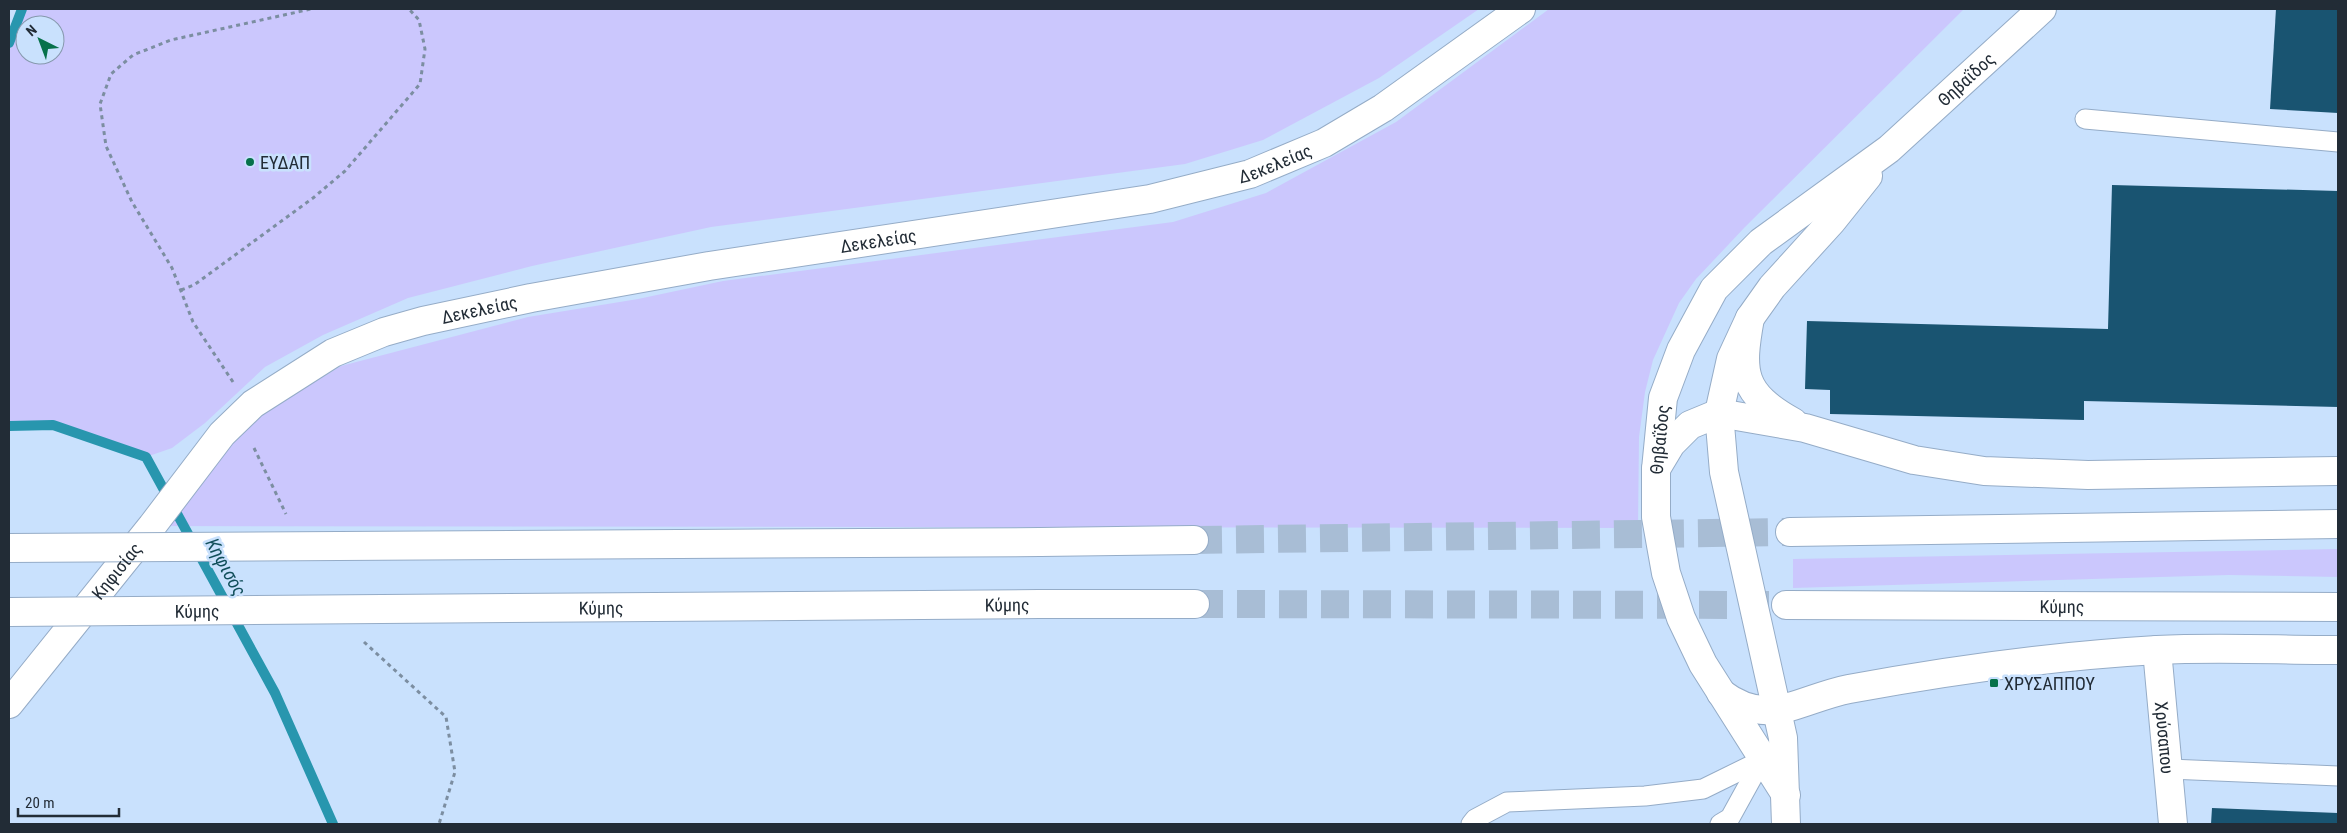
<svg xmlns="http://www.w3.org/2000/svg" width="2347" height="833" font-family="'Roboto Condensed',sans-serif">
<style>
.green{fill:#cbc7fd;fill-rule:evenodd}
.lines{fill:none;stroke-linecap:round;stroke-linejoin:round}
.stream{stroke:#2896ae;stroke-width:10}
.building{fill:#195471}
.secondary-tunnel{stroke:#a8bdd5;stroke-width:28;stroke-dasharray:28 14;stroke-linecap:butt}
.lane-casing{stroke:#95acc7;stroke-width:21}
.street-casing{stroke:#95acc7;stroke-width:30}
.secondary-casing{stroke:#95acc7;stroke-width:30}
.path{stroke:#7c8ea1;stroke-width:3;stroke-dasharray:4 4;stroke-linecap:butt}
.lane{stroke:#fff;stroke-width:19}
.street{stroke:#fff;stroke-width:28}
.secondary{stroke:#fff;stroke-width:28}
.secondary-bridge-casing{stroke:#95acc7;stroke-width:30;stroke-linecap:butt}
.secondary-bridge{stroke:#fff;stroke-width:28}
.poi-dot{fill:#06714a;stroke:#c9e1fd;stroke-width:2}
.labels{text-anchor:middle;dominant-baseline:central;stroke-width:5;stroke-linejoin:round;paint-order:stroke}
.street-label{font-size:18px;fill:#222c36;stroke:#c9e1fd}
.poi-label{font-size:18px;fill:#222c36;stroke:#c9e1fd;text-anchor:start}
.water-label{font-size:19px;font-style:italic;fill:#124f5b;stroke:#c9e1fd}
</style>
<rect width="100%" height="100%" fill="#c9e1fd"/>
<g class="green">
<path d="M22 9H1479L1379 78 1263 140 1185 164 711 227 532 266 408 298 323 335 265 367 205 423 172 448 146 457 53 425 9 426V43ZM25 25H55V55H25Z"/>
<polygon points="1549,9 1964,9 1745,227 1696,279 1679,303 1653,360 1645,392 1639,437 1638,528 152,526 230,442 260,415 341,366 528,317 638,299 723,281 1173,222 1266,193 1396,122"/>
<polygon points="2338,549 2338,577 2229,575 1793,588 1793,559"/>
</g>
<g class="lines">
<g class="stream">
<polyline points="9,43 22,9"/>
<polyline points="9,426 53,425 146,457 275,693 333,824"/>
</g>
</g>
<g class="building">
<polygon points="2276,9 2338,9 2338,113 2270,109"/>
<polygon points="2112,185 2338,191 2338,407 2084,401 2084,420 1830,414 1830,390 1805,389 1807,321 2108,329"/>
<polygon points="2212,808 2338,813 2338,824 2211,824"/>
</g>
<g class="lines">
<g class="secondary-tunnel">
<polyline points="1194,540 1790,532"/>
<polyline points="1195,604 1786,605"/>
</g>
<defs>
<g id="lane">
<polyline points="2085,119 2338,142"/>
<polyline points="2169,769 2338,776"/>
<polyline points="1471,824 1475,819 1507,802 1645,796 1703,789 1762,760 1775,757"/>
<polyline points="1720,824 1730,818 1762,760"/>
</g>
<g id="street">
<path id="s1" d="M2157 650 2173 824"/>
<path id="s2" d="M1786 795 1703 664 1681 618 1666 573 1656 517V469L1663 398 1681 350 1714 289 1761 242 1889 149 2042 9"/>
<polyline points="1786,824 1783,738 1724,472 1719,413 1731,359 1750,318 1772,287 1832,221 1868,176"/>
</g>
<g id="secondary">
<path d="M1750 318C1740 373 1741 393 1793 422"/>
<polyline points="1656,469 1671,444 1690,425 1719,413 1805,428 1914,460 1984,471 2088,475 2338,471"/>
<polyline points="1790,532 2338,524"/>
<polyline points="1040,542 1194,540"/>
<polyline points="1039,604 1195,604"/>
<path id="s3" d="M1786 605 2338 607"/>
<path d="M1721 693C1768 729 1799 699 1849 689 1951 670 2054 656 2157 650 2217 647 2278 650 2338 650"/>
<path id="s4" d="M9 704 152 526 222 434 253 404 333 353 384 332 423 321 531 298 709 266 1150 199 1250 174 1324 143 1383 108 1521 9"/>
</g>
</defs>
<use href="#lane" class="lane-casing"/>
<use href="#street" class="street-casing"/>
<use href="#secondary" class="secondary-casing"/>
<g class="path">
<polyline points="181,290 194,285 313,198 345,171 420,84 425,49 419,20 409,9"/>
<polyline points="233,382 193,322 172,268 132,202 106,146 100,104 111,74 133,55 171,40 311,9"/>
<polyline points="254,448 286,514"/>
<polyline points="364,642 446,717 455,772 439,824"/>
</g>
<use href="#lane" class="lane"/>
<use href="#street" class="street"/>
<use href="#secondary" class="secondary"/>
<defs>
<g id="secondary-bridge">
<polyline points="9,548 1040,542"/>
<path id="s5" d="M9 612 1039 604"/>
</g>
</defs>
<use href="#secondary-bridge" class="secondary-bridge-casing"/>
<use href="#secondary-bridge" class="secondary-bridge"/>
</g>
<g class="poi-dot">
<circle cx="250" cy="162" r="5"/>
<rect x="1989" y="678" width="10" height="10" rx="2.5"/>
</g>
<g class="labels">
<g class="street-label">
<text stroke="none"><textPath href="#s2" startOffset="879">Θηβαΐδος</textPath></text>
<text stroke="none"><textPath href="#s4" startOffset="1445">Δεκελείας</textPath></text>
<text stroke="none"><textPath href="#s4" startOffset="1040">Δεκελείας</textPath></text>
<text stroke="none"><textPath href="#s4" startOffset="635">Δεκελείας</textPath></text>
<text stroke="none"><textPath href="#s2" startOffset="388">Θηβαΐδος</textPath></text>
<text stroke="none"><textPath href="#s4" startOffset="171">Κηφισίας</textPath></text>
<text stroke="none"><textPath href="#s5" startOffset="998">Κύμης</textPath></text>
<text stroke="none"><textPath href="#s3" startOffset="276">Κύμης</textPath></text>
<text stroke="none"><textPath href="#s5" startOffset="592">Κύμης</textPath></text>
<text stroke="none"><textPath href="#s5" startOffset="188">Κύμης</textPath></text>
<text stroke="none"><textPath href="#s1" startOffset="88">Χρύσαπου</textPath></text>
</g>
<g class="poi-label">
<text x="260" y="162">ΕΥΔΑΠ</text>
<text x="2004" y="683">ΧΡΥΣΑΠΠΟΥ</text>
</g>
<g class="water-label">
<text transform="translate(226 567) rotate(61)">Κηφισός</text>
</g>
</g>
<rect width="2347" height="833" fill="none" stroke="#222c36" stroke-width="20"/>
<g transform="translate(40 40) rotate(318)"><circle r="24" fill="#c9e1fd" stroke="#8699ad"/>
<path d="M0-4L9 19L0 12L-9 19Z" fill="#06714a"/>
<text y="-8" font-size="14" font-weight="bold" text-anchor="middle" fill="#222c36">N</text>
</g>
<path d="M18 808v8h101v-8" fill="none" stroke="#222c36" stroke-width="2.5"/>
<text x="25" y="808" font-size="15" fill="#222c36" stroke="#c9e1fd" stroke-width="4" paint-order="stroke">20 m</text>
</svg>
